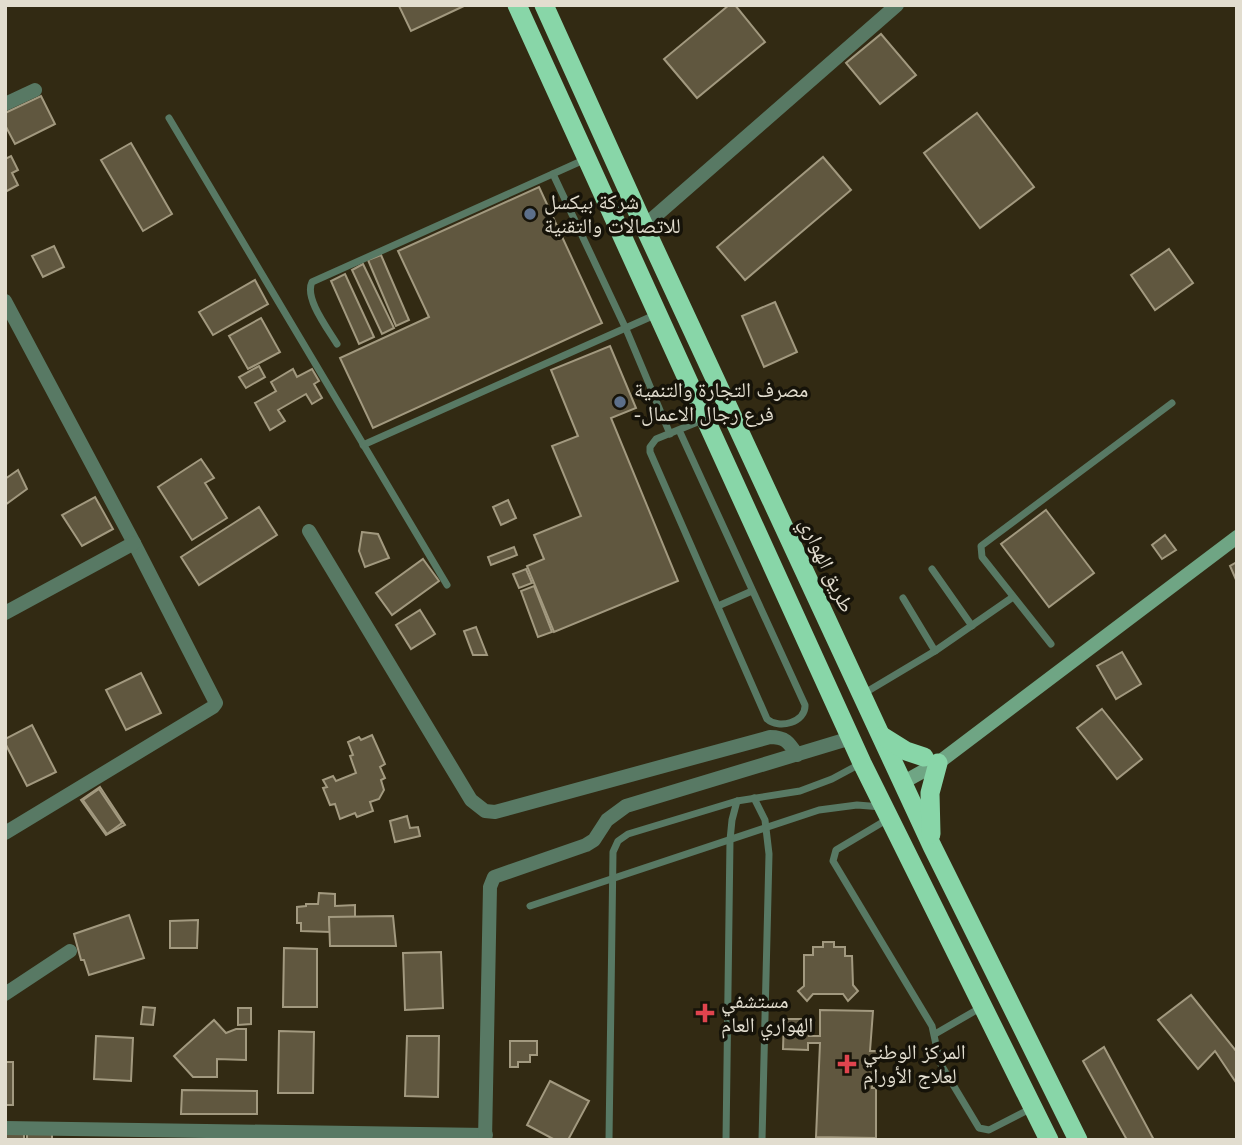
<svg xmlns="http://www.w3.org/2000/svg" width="1242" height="1145" font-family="'Times New Roman','Noto Naskh Arabic',serif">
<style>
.building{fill:#60573f;stroke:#a2997f;stroke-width:2}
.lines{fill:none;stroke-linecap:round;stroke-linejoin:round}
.service{stroke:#587964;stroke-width:7}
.minor{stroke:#587964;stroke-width:14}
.secondary{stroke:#6fa584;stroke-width:14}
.trunk{stroke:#88d6a8;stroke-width:19}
.service-dot{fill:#5c6f8a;stroke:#161309;stroke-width:2.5}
.health-dot{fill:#e0444e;stroke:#161309;stroke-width:2.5}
.labels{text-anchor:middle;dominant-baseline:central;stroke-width:7;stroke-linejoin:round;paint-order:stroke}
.poi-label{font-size:21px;fill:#e2ddcf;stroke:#161309;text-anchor:start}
.street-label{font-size:21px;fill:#e2ddcf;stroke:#161309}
</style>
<rect width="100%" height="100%" fill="#322a13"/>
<g class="building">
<polygon points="401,5 466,5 411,31 399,6"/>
<polygon points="729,5 735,5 765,42 697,98 664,59"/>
<polygon points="881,34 916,75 880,104 846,63"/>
<polygon points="41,96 55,124 15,144 5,125 5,113"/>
<polygon points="977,113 1034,187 980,228 924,153"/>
<polygon points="131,143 172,214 143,231 101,160"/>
<polygon points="11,156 18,170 12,173 18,185 5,192 5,159"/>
<polygon points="823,157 851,190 745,280 717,247"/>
<polygon points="539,187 602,323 373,428 340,358 429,317 398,251"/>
<polygon points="54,246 64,267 43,277 32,256"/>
<polygon points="1169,249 1193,283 1155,310 1131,275"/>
<polygon points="381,255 409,320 396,326 368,260"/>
<polygon points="363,264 394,328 382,334 352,270"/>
<polygon points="345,274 374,337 359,344 331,281"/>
<polygon points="255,280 268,304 213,335 199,312"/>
<polygon points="775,302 797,352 764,367 742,316"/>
<polygon points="261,318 280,352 248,369 229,336"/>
<polygon points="610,346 636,408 611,418 678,581 554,632 527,566 544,559 534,535 581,516 552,446 578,436 551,370"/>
<polygon points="259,366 265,377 246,388 239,377"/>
<polygon points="293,369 297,377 312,369 319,381 314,384 322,398 312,404 306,394 278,410 285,421 270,430 255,403 276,391 271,382"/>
<polygon points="201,459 214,478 205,483 227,518 192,540 158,487"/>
<polygon points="18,470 27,489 5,505 5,479"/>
<polygon points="95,497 113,529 82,546 62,515"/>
<polygon points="508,500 516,518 501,525 493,507"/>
<polygon points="259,507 277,535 199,585 181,557"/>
<polygon points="1046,510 1094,573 1049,607 1001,544"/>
<polygon points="362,532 378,534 389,558 365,567 359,551"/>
<polygon points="1165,535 1176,550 1162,559 1152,545"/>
<polygon points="514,547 517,555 491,565 488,557"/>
<polygon points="423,559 439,581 392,615 376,593"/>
<polygon points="1237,562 1237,582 1230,566"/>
<polygon points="526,569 532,583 519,588 513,574"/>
<polygon points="534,586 552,632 538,637 521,591"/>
<polygon points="420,610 435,634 411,649 396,625"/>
<polygon points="476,627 487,655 473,655 464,631"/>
<polygon points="1122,652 1141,684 1116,699 1097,666"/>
<polygon points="141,673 161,713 126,730 106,690"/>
<polygon points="1102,709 1142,759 1117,779 1077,728"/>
<polygon points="32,725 56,772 27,786 5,743 5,739"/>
<polygon points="372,735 385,764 380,767 385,778 381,780 384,790 379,799 370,802 373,811 357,817 355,813 340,819 335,804 330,805 323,788 327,787 323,780 333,776 336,781 356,773 350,756 353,755 348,742 359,737 361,740"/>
<polygon points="100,787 125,825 106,835 81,800"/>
<polygon points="99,789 122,823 107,834 83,800"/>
<polygon points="407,816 410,828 418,827 420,836 395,842 390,821"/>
<polygon points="319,893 335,894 335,906 355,905 355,917 329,917 330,932 301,931 301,923 297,923 297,907 306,906 306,904 318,904"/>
<polygon points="129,915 144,958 89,975 84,960 81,960 74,934"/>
<polygon points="393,916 396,946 330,946 329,917"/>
<polygon points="198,920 197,948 170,948 170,921"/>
<polygon points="823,942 834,942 834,947 845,947 845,956 852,956 853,985 858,991 848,1001 843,994 813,994 807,1001 798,991 804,986 804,955 813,955 813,947 823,947"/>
<polygon points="284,948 317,949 317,1007 283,1007"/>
<polygon points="441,952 443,1008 405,1010 403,953"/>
<polygon points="1191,995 1237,1052 1237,1084 1215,1051 1198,1069 1158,1020"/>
<polygon points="143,1007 155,1008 153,1025 141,1024"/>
<polygon points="238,1008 251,1008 251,1024 238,1025"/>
<polygon points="820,1010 873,1011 870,1051 878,1051 878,1062 872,1062 872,1088 876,1088 876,1138 816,1137 820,1043 808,1043 808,1050 783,1049 784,1019 810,1019 809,1036 820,1036"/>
<polygon points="214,1020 226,1033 236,1029 246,1029 246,1060 217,1059 217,1077 193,1077 174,1056"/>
<polygon points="279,1031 314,1032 313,1093 278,1093"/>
<polygon points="96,1036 133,1038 131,1081 94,1079"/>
<polygon points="407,1036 439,1036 438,1097 405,1096"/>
<polygon points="510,1041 537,1041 537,1055 530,1055 530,1062 518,1062 518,1067 510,1067"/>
<polygon points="1104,1047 1154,1140 1127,1140 1083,1061"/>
<rect x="5" y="1062" width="8" height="43"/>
<polygon points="550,1081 589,1101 568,1140 555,1140 527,1125"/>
<polygon points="182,1090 257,1091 257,1114 181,1114"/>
<rect x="5" y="1134" width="19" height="6"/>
<rect x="27" y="1134" width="25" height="6"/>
</g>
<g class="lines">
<g class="service">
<polyline points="169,118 447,585"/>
<polyline points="553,174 626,329 670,434"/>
<path d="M337 344C328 329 304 298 312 282L586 159"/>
<path d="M679 430 805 705C806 722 779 730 767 719L650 452V447L656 439 705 419"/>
<polyline points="363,445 657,314"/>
<polyline points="932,569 972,626"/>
<polyline points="903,598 935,651"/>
<polyline points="718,606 752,591"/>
<polyline points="1051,644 982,557 981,546 1172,403"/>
<polyline points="863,694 935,651 1013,597"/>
<polyline points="754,798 765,820 769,854 762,1140"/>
<polyline points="888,819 836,850 833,861 932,1026 940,1063 979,1128 989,1130 1032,1108"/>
<polyline points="530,906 819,810 857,805 882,807"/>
<polyline points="935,1034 980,1008"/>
<polyline points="609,1140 613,852 618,841 628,834 737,801 800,791 832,779 860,764"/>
<polyline points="726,1140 730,840 732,820 737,801"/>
</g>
<g class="minor">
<polyline points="5,104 35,90"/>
<polyline points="644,226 897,5"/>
<polyline points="5,301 134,543 216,703 213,707 5,833"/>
<path d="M309 531 471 800 485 811 495 812 770 737C785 737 789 742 797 755"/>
<polyline points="5,613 134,543"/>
<polyline points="5,994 70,951"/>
<polyline points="5,1128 486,1135"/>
<polyline points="485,1140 490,887 494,877 586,845 594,840 607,820 626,806 851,738"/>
</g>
<polyline class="secondary" points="902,783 938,763 1237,537"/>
<g class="trunk">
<polyline points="517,5 862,763 1049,1140"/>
<polyline points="544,5 644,226 932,846 1078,1140"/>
<polyline points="882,736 906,751 924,757"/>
<polyline points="931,834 930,793 938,763"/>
</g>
</g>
<g class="service-dot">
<circle cx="530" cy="214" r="7"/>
<circle cx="620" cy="402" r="7"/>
</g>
<g class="health-dot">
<path d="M701.5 1002.5h7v7h7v7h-7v7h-7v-7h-7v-7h7z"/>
<path d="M843.5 1053.5h7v7h7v7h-7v7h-7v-7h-7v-7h7z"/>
</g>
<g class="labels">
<g class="poi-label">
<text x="544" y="202">شركة بيكسل<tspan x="544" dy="24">للاتصالات والتقنية</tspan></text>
<text x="634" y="390">مصرف التجارة والتنمية<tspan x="634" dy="24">-فرع رجال الاعمال</tspan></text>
<text x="721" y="1001">مستشفي<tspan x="721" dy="24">الهواري العام</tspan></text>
<text x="863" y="1052">المركز الوطني<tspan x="863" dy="24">لعلاج الأورام</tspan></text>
</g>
<g class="street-label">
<text transform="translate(827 565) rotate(65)">طريق الهواري</text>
</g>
</g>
<rect width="1242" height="1145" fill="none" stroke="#e2ddcf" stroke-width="14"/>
</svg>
